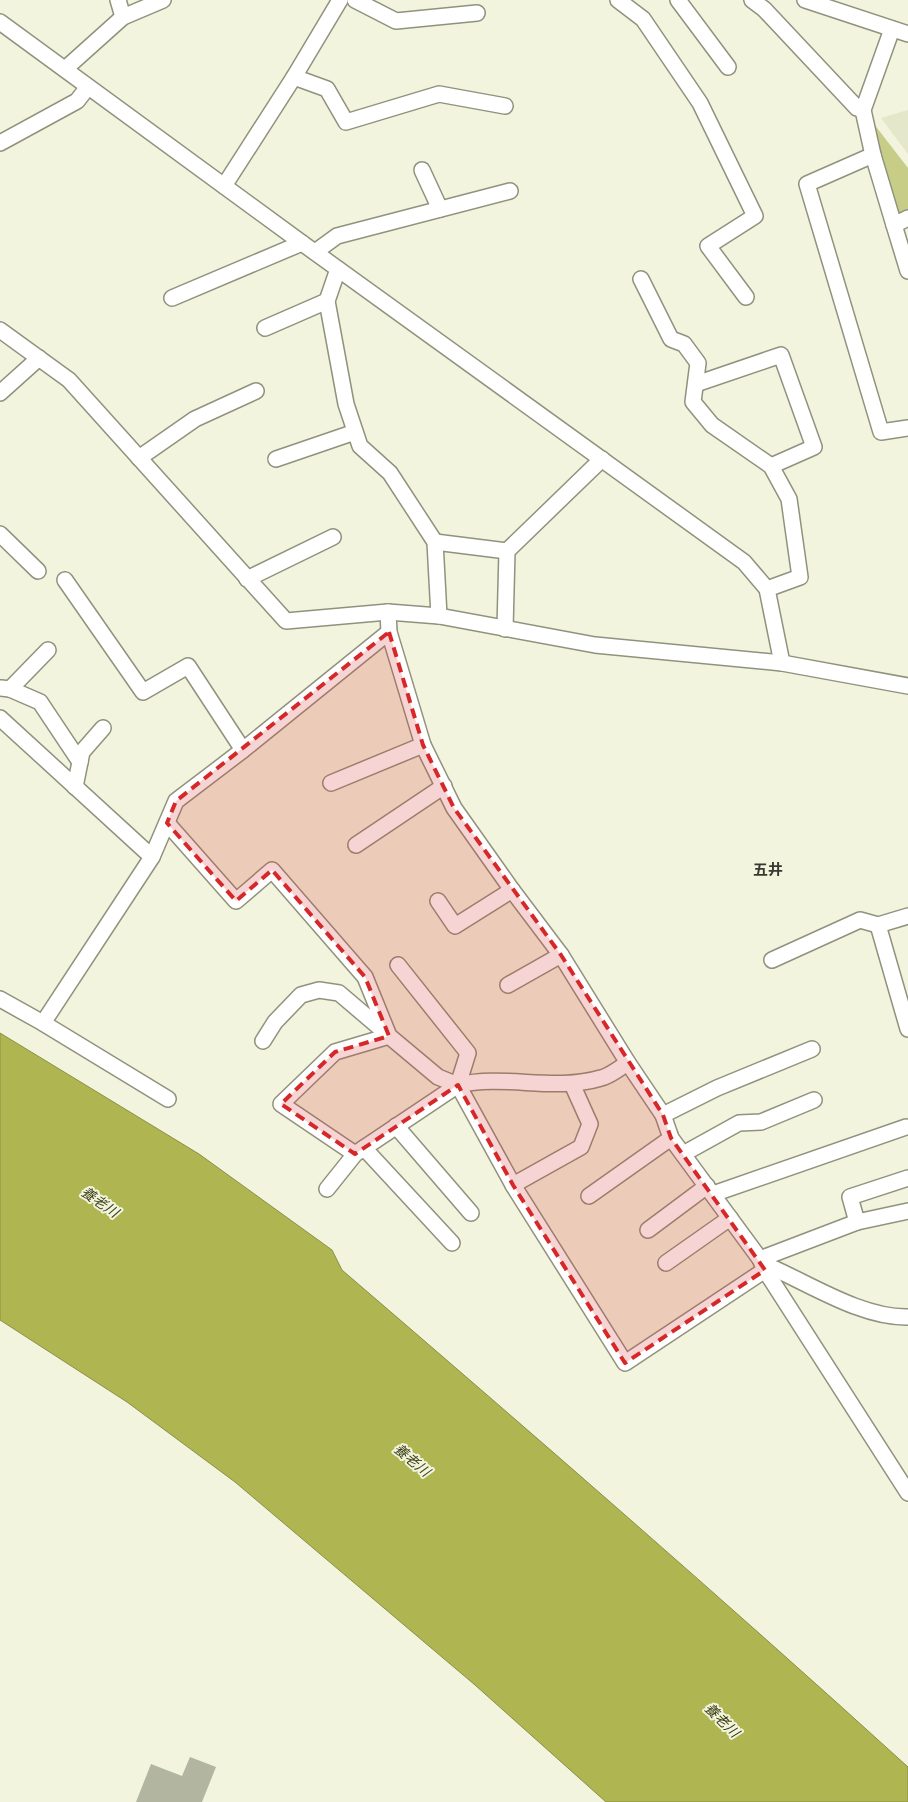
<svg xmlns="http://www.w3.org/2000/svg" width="908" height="1802" font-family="Helvetica,'Noto Sans JP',sans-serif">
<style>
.built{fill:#e4e7ca}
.green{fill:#c7cd86}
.water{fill:#aeb551;stroke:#8b9047}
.building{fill:#b2b59f}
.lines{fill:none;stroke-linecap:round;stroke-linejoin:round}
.minor-casing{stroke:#90927d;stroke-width:18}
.minor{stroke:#fff;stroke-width:15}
.marked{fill:#d62828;fill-opacity:0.2;stroke:#d62828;stroke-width:4;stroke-dasharray:10 6;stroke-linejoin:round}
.labels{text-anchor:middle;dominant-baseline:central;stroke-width:4;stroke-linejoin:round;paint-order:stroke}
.water-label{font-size:14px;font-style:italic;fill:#3d4016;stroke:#f2f4dd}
.quarter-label{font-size:15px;font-weight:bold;fill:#383930;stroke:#f2f4dd}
</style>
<rect width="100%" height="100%" fill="#f2f4dd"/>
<polygon class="built" points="908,110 908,154 881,118"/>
<polygon class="green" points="863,110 908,168 908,218 894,225"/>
<path class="water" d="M0 1033 199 1154 332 1250 342 1270C533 1434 722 1598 908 1767V1802H606L475 1685 235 1482 127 1402 0 1320Z"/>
<polygon class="building" points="190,1757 216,1767 202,1802 136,1802 151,1764 182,1776"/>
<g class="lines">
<defs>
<g id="minor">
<polyline points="118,0 123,17"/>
<polyline points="355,0 396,21 477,13"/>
<polyline points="618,0 643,19 700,103 755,216 708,246 746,297"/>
<polyline points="678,0 728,67"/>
<polyline points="752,0 764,9 857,108 863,110"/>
<polyline points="805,0 908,34"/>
<polyline points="0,22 302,243 744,562 767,589 782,663"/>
<polyline points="892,29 863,110 873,155 894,225 908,218"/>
<polyline points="65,69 123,17 163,0"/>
<polyline points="294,77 327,89 346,122 439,94 505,106"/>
<polyline points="0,143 77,101 88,87"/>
<polyline points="873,155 807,184 881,432 908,428"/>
<polyline points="422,170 440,209"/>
<polyline points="224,186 294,77 340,0"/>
<polyline points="894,225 908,271"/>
<polyline points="315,252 337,236 510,191"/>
<polyline points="338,269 327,301 346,404 360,446 390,473 435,542 439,616"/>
<polyline points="641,279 671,339 684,344 698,363 693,402 712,425 771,466 789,499 800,577 767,589"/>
<polyline points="172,298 302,243"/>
<polyline points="265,328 327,301"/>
<polyline points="0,330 69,380 286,621 388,612 439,616 595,645 782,663 908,686"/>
<polyline points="696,384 781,355 814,447 771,466"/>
<polyline points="0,393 39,358"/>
<polyline points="139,458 195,419 256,391"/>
<polyline points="276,459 355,432"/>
<polyline points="0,534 38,571"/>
<polyline points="435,542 507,551"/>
<polyline points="247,579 333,537"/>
<polyline points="65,580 143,692 188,666 243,750"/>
<polyline points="388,612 389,632 423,745 454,808 512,890 561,955 628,1063 663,1115 671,1138 760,1259 765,1270 908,1493"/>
<polyline points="505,629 507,551 602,459"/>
<polyline points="1,688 10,689 48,650"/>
<polyline points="10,689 40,702 80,762"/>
<polyline points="0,718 152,857"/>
<polyline points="331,783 423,745"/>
<polyline points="75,787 82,752 103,728"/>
<path d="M167 823 236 901 272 870 365 977 389 1036 438 1077 458 1085 513 1185 625 1363 765 1270 773 1268C813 1286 863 1318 908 1317"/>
<polyline points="356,845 444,786"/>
<polyline points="438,901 455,926 512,890"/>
<polyline points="878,925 908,1029"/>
<polyline points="772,960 860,920 878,925 908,916"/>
<polyline points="398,965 468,1053 458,1085"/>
<polyline points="508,985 561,955"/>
<polyline points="0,999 43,1023 168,1099"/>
<polyline points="43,1023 152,857 176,801 243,750 389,632"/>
<polyline points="263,1041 275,1022 301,995 319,990 339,993 386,1033"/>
<polyline points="663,1115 717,1088 812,1049"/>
<polyline points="396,1126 471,1213"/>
<polyline points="364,1148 452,1243"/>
<polyline points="355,1154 281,1104 335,1052 389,1036"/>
<polyline points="683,1154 739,1123 761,1122 814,1100"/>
<polyline points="513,1185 581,1147 590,1124 572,1084"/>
<path d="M327 1189 355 1154 458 1085C505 1074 554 1092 601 1078 610 1076 619 1068 628 1063"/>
<polyline points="713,1194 906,1127"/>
<polyline points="589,1196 671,1138"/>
<polyline points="857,1222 908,1211"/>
<polyline points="648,1230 707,1186"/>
<polyline points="760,1259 857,1222 850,1197 908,1178"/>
<polyline points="666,1263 730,1218"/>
</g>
</defs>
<use href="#minor" class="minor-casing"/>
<use href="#minor" class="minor"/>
</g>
<path class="marked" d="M389 632 423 745 454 808 561 955 663 1115 671 1138 765 1270 625 1363 513 1185 458 1085 355 1154 281 1104 335 1052 389 1036 365 977 272 870 236 901 167 823 176 801Z"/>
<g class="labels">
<g class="water-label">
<text transform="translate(100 1202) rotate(35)">養老川</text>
<text transform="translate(412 1460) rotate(40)">養老川</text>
<text transform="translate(722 1720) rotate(44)">養老川</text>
</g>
<g class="quarter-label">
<text x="768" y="869">五井</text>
</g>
</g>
</svg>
